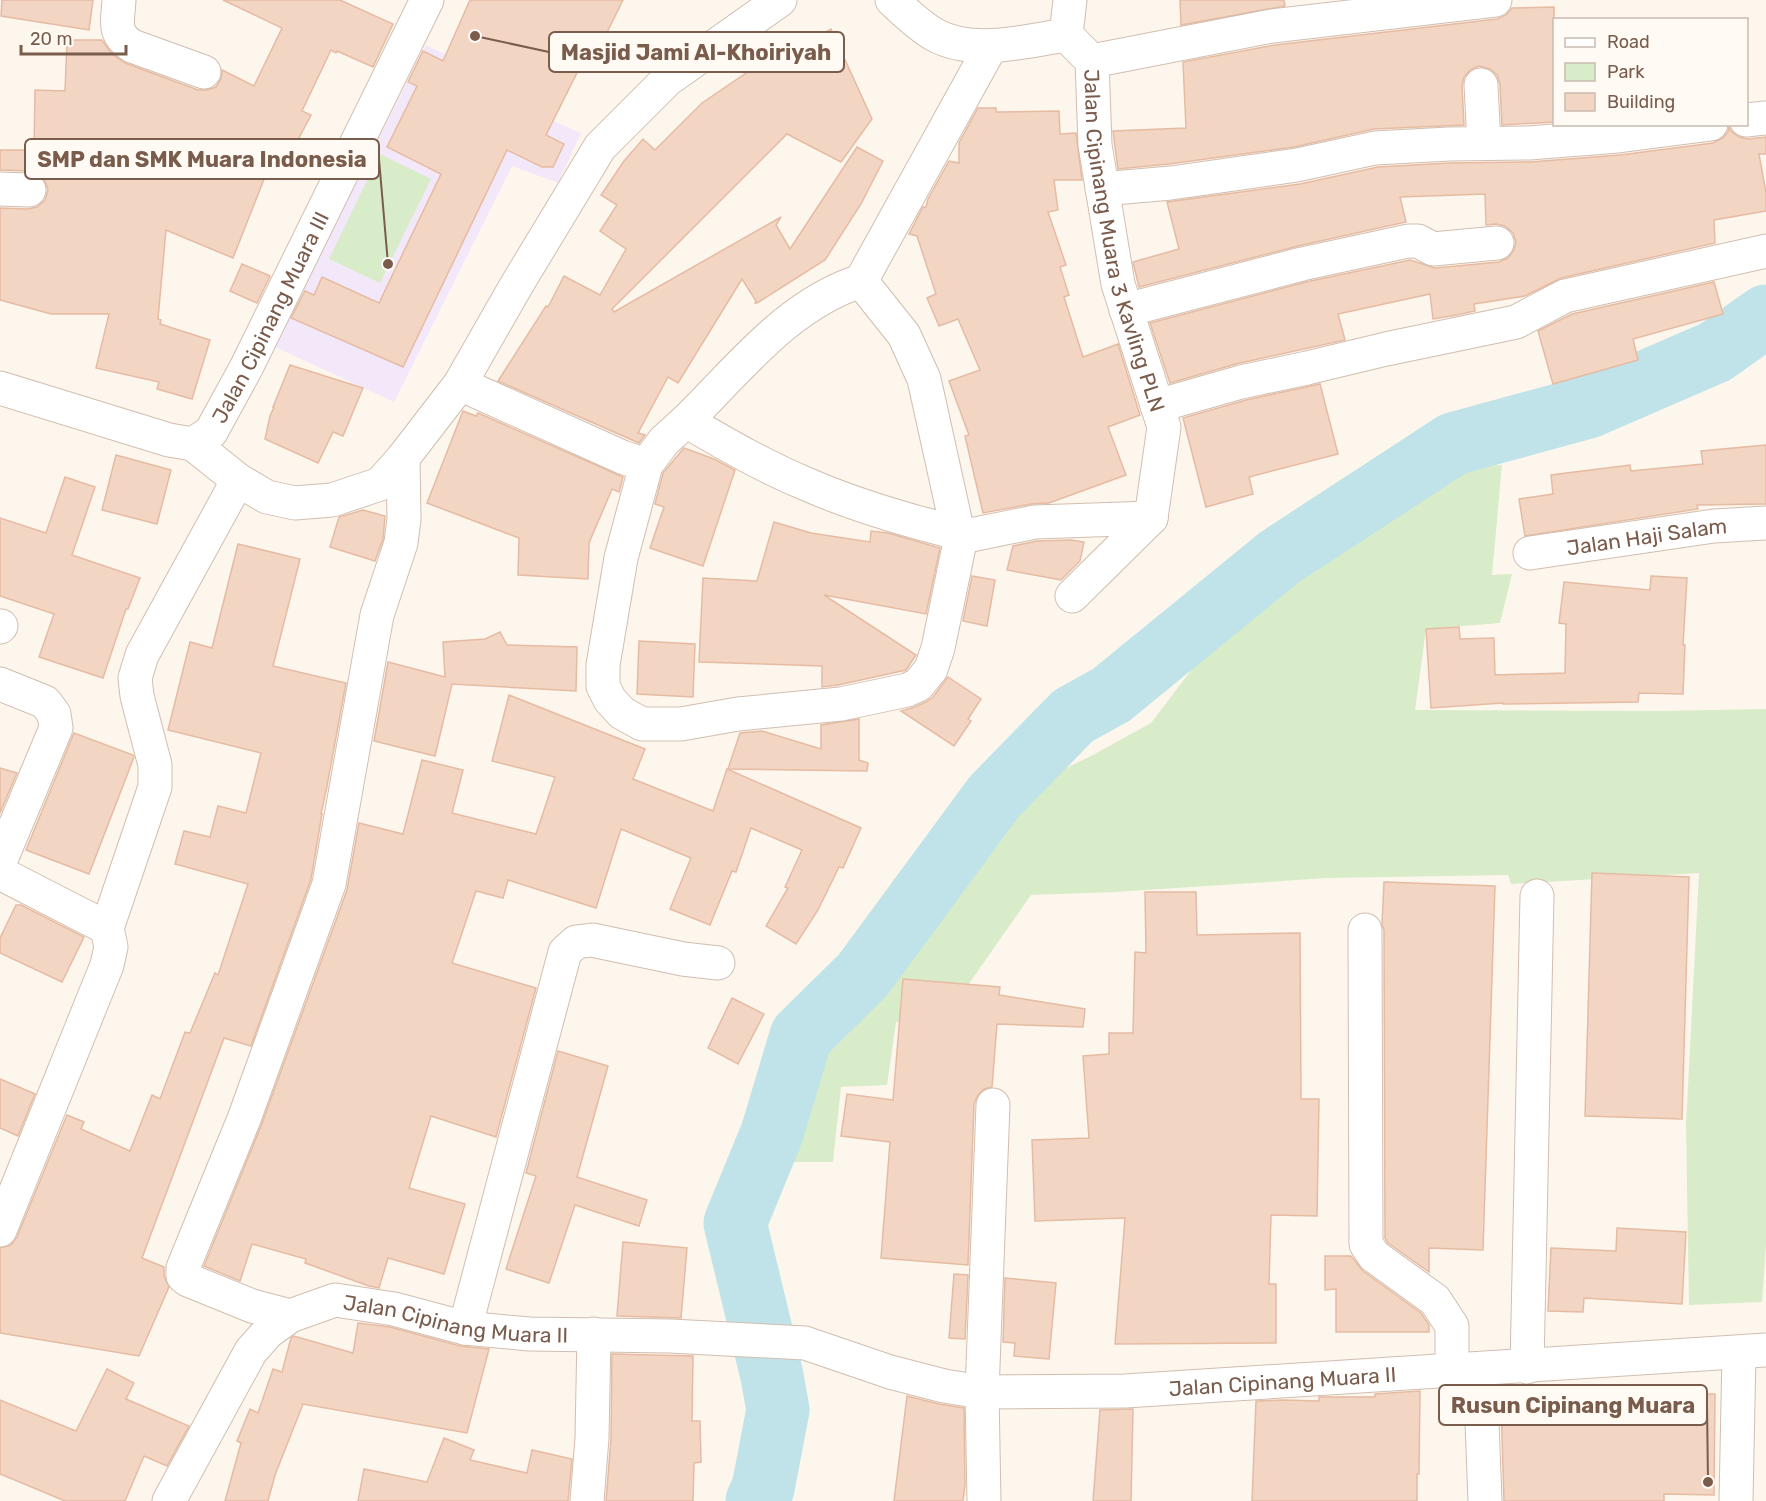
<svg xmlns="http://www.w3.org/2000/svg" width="1766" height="1501" font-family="Rubik,sans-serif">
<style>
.education{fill:#f3e8fa}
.green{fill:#d8ecc9}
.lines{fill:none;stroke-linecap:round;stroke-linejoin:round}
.river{stroke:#bfe3e8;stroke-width:63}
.building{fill:#f3d5c3;stroke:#e6bba3;stroke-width:1.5}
.minor-casing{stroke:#d1beb0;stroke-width:35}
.minor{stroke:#fff;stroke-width:33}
.labels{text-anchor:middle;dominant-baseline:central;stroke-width:5;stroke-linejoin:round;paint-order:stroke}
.street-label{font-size:21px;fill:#7a5c4d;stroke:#fffaf3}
.leader{fill:none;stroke:#7a5c4d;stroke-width:2}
.callout-dot{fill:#7a5c4d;stroke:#fffaf3;stroke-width:2}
.callout{fill:#fffaf3;stroke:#7a5c4d;stroke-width:2}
.callout-label{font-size:22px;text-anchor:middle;font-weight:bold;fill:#7a5c4d}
</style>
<rect width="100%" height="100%" fill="#fdf6ec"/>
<polygon class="education" points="426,45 489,75 483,91 581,133 558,183 512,166 394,402 273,346"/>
<g class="green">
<polygon points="380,154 431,179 380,283 329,259"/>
<polygon points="1502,465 1492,575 1512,574 1500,623 1426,629 1415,710 1662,711 1766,709 1766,1245 1762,1302 1689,1305 1686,1125 1699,873 1511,884 1508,875 1327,878 1115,892 1031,895 947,1015 896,1022 887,1085 841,1087 833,1162 777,1162 808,1042 865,980 1004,798 1091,756 1151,723 1196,664 1258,597 1442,469"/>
</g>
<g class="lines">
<polyline class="river" points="757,1501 763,1488 778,1410 772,1376 735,1223 772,1133 801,1036 863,975 994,797 1073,716 1111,695 1280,557 1453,444 1588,407 1715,352 1766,316"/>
</g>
<g class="building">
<polygon points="2,0 93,0 89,30 1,16"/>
<polygon points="223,0 340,0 393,24 373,67 337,51 336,53 331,50 302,111 311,115 282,170 270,164 233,258 166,230 158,319 161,320 160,324 210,340 192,399 157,389 159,382 96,368 109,314 51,314 0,300 0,208 28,209 37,207 45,200 48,190 45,181 38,174 30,171 0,170 0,150 34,150 35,90 65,91 67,40 102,40 112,54 125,63 198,90 207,90 216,87 221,79 222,70 254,86 282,28"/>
<polygon points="470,0 623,0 593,61 585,57 546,135 564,144 553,167 542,167 507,150 403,367 291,318 305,291 314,295 322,277 379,303 441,174 387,147 417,86 408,82 423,51 443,61"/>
<polygon points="1180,0 1284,0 1285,6 1181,25"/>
<polygon points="1554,7 1554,122 1502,125 1500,84 1497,75 1490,69 1479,66 1470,70 1464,77 1462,86 1464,125 1374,129 1294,147 1169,164 1118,169 1113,131 1186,128 1183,62 1275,45 1497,19 1506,15 1512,8"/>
<polygon points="831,29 872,119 841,162 787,134 612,309 614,312 781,217 776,225 790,249 857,147 883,161 861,204 825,260 757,303 755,303 756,301 742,279 678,383 668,377 638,433 645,435 639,443 498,381 546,306 548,307 564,276 600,295 626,249 600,231 617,205 601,195 624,161 643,139 655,150 702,103 758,65 761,68"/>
<polygon points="978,108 996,108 996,112 1059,111 1060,134 1076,133 1082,180 1054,180 1058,210 1048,212 1066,265 1060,267 1069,295 1064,297 1083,357 1118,344 1140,415 1108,427 1126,475 1049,503 1031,504 983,513 965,436 969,435 949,381 980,370 958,319 939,326 927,298 936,294 917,236 909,234 923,207 926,207 928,199 949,161 959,163 959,143"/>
<polygon points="1729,127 1731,131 1739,137 1748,139 1766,137 1766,154 1759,154 1766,193 1766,211 1714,220 1715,243 1561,278 1525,296 1474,304 1475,311 1457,315 1433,319 1430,294 1338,314 1345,340 1236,364 1170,383 1150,323 1306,282 1410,260 1435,268 1499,262 1508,258 1514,250 1516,242 1513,233 1505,226 1496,224 1486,225 1485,194 1400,197 1406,222 1298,246 1139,287 1133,262 1179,249 1167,202 1300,184 1378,167 1450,163 1530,162 1620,155 1713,143 1723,138 1728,132"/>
<polygon points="242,264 270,276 257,303 230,291"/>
<polygon points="1714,282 1723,314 1633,339 1638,360 1553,384 1538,331 1572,314"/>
<polygon points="290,365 363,388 343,436 333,432 318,463 265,439 270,416 274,407 273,407"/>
<polygon points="1320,384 1338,454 1249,477 1253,494 1206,507 1183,418 1246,400"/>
<polygon points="463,411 476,416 478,413 623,477 619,492 612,489 589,543 588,579 518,575 519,538 427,503"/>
<polygon points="1766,445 1766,504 1697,505 1698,509 1525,536 1519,499 1553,494 1551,475 1630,465 1631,471 1703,464 1701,451"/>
<polygon points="684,448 714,459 735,470 703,566 650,548 664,507 655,504 663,473"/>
<polygon points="116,455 171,470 157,524 102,510"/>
<polygon points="65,477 95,487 72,555 140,578 128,609 126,609 103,678 39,657 54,614 0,596 0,518 46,533"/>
<polygon points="363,510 385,516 383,539 375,561 330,547 339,517"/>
<polygon points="774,522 811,533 870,542 871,531 888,533 940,548 926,614 824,595 916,655 906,670 838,685 822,687 822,666 699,662 703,578 757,581"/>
<polygon points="1071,540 1084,542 1080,561 1061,580 1007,570 1013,546 1037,541"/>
<polygon points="238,544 300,559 273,666 346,683 327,786 321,814 322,814 311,879 251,1046 224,1038 142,1258 164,1267 164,1276 169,1287 139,1356 0,1333 0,1248 11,1245 17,1237 67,1115 84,1122 81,1129 130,1151 152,1095 160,1099 185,1032 190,1033 215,973 218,975 248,884 175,864 184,831 210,837 218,806 246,813 261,753 168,730 190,642 212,648"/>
<polygon points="972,576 995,580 987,626 963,621"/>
<polygon points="1651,576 1687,578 1683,645 1685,645 1683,694 1639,693 1638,702 1503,704 1503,703 1431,708 1426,629 1459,627 1460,639 1494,638 1495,675 1565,673 1566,624 1559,623 1564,582 1650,590"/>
<polygon points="500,632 507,645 577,647 576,691 452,684 435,756 374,741 388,662 445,677 443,642 485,639"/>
<polygon points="639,641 695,644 693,697 637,694"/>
<polygon points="948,677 981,699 968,719 971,721 954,746 901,711 915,707 926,702 933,697"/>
<polygon points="509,695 645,749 633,779 713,811 727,769 861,828 843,868 839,867 818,910 796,944 766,926 788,888 785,887 802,850 751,828 736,872 732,871 710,925 670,909 691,858 621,829 596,908 508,880 503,898 476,891 452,963 536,988 496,1137 431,1116 409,1188 465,1204 444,1274 388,1258 379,1288 369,1286 305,1263 306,1259 252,1244 240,1281 204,1266 261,1126 347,890 359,823 403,834 422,760 463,770 452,813 536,834 555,777 492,761"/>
<polygon points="859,719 859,760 868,763 867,771 728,769 740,733 762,731 821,749 821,725"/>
<polygon points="74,733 133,755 134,757 89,874 26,850"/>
<polygon points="0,768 17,773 0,813"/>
<polygon points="1592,873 1689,877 1682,1119 1585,1116"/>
<polygon points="1384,882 1495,886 1483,1250 1429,1248 1429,1272 1388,1243 1385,1238 1384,930 1382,925"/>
<polygon points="1145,892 1196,892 1197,935 1300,933 1301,1099 1319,1099 1317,1216 1271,1215 1269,1284 1276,1284 1276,1343 1115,1344 1125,1218 1035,1221 1032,1140 1089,1138 1083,1056 1109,1054 1109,1033 1133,1033 1135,952 1146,953"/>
<polygon points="16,905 21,905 84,937 62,982 0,953 0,938"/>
<polygon points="903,979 1000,987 999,995 1085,1009 1083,1027 997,1024 992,1087 984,1089 978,1095 974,1104 968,1265 881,1258 890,1142 841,1136 847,1094 893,1100"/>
<polygon points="732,998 764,1014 738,1064 708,1048"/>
<polygon points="558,1051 608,1066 577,1177 647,1200 639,1226 575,1205 549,1283 506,1269 536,1176 526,1173"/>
<polygon points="0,1079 35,1094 18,1136 0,1128"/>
<polygon points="1617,1228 1686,1232 1682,1304 1584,1298 1583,1312 1548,1311 1551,1248 1616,1251"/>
<polygon points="623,1242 687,1248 681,1318 617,1316"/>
<polygon points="1325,1256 1351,1256 1363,1271 1421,1313 1429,1325 1429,1332 1336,1332 1336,1289 1325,1290"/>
<polygon points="954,1274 968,1275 965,1339 949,1338"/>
<polygon points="1005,1278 1056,1283 1049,1359 1014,1356 1015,1343 1003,1342"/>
<polygon points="358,1323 390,1327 460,1346 489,1349 467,1433 303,1404 275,1475 268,1501 225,1501 241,1443 237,1441 250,1409 258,1413 273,1369 282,1372 291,1338 294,1336 353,1353"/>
<polygon points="612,1354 693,1356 692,1421 700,1421 701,1462 694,1463 693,1501 606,1501 611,1439"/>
<polygon points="107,1369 134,1383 126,1399 189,1426 167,1466 144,1456 125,1501 65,1501 0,1474 0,1400 76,1431"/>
<polygon points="1420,1391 1419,1474 1417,1474 1417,1501 1252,1501 1256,1401 1284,1400 1319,1401 1319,1397 1375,1397 1375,1394"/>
<polygon points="1673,1394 1715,1394 1714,1495 1664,1494 1664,1501 1504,1501 1501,1402 1575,1402 1575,1405 1673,1404"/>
<polygon points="907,1396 939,1404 964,1408 965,1485 963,1501 894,1501"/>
<polygon points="1133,1409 1131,1501 1093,1501 1100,1410"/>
<polygon points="444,1438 474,1450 470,1460 527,1473 532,1450 572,1459 568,1501 358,1501 364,1469 427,1482"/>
</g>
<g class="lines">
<defs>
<g id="minor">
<path d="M119 0C118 21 112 33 132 46L204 72"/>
<path d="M892 0C905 12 919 26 935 35 974 56 1025 41 1066 35"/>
<path id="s1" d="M1066 35 1092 61 1095 145 1118 284 1164 427 1151 518"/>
<polyline points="1066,35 1070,0"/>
<polyline points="1092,61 1272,26 1495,0"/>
<polyline points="1481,85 1484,143"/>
<polyline points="1746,120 1766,118"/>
<polyline points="0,189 29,190"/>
<polyline points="1102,189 1171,183 1297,165 1375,148 1449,144 1529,143 1618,136 1711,124"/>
<polyline points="861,281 904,335 924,379 958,533 961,537"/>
<polyline points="1126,310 1302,264 1408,241 1418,241 1433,249 1497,243"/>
<polyline points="460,384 622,457 646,465"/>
<path id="s2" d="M0 388 169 440 193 444 211 432 246 368 427 0"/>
<polyline points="1157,406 1241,382 1307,368 1386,349 1516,322 1565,296 1766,251"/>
<polyline points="686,421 664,441 646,465 621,558 603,665 603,686 610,700 622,713 642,724 681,724 738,714 841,704 907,690 918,685 931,669 938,648 961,537"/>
<polyline points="193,444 238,480 267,497 295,503 332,500 380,484 403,458 460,384 516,286 600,147 667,80 780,0"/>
<path d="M958 533C905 520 854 505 804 483 763 466 724 443 686 421 738 370 788 304 861 281L991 46"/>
<polyline points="961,537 1035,522 1151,518"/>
<path id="s3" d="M1530 553 1714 526 1766 523"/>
<polyline points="1072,596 1151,518"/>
<polyline points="0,627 1,626"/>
<polyline points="0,684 45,702 54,714 56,728 0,862"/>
<polyline points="0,873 107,928"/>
<polyline points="1365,930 1366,1244 1374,1256 1435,1300 1452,1326 1452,1371"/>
<polyline points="0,1230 107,965 111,947 107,928 155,787 155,765 137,696 135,678 142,655 238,480"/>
<polyline points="290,1316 252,1306 188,1280 183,1276 183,1268 244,1119 329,884 377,615 401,543 404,519 403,458"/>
<polyline points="465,1328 565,952 576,942 592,940 683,959 718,963"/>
<polyline points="1527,1367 1537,896"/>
<polyline points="1480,1370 1485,1501"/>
<path id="s4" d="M169 1501 251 1351 268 1332 290 1316 335 1300 394 1309 465 1328 529 1334 670 1336 805 1343 890 1372 944 1386 982 1392 1125 1391 1766 1350"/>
<polyline points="587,1501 592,1438 594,1334"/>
<polyline points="984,1501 982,1392 993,1105"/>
<polyline points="1736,1501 1739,1353"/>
</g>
</defs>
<use href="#minor" class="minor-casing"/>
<use href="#minor" class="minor"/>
</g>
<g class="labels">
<g class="street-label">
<text stroke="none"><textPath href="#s1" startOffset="220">Jalan Cipinang Muara 3 Kavling PLN</textPath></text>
<text stroke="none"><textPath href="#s2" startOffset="352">Jalan Cipinang Muara III</textPath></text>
<text stroke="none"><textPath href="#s3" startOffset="118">Jalan Haji Salam</textPath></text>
<text stroke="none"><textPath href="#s4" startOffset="394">Jalan Cipinang Muara II</textPath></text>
<text stroke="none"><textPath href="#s4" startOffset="1230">Jalan Cipinang Muara II</textPath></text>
</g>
</g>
<path class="leader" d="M475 36L549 52M388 264L379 159M1708 1482L1707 1405"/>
<g class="callout-dot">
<circle cx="475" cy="36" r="6"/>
<circle cx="388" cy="264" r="6"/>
<circle cx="1708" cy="1482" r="6"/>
</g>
<g class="callout">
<rect x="549" y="32" width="295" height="40" rx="6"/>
<rect x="25" y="139" width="354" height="40" rx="6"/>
<rect x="1439" y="1385" width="268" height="40" rx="6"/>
</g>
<g class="callout-label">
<text x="696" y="60">Masjid Jami Al-Khoiriyah</text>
<text x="202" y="167">SMP dan SMK Muara Indonesia</text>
<text x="1573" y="1413">Rusun Cipinang Muara</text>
</g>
<rect x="1553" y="18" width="195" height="108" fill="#fffaf3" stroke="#cabbb1" stroke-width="1.5"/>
<rect x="1565" y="38" width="30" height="9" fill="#ffffff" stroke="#cabbb1" stroke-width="1.5"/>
<text x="1607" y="48" font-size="18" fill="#7a5c4d">Road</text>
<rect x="1565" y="63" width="30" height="18" fill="#d8ecc9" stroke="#cabbb1" stroke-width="1.5"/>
<text x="1607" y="78" font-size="18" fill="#7a5c4d">Park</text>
<rect x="1565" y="93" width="30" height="18" fill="#f3d5c3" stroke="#cabbb1" stroke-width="1.5"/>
<text x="1607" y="108" font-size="18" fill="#7a5c4d">Building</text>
<path d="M21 45v9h105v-9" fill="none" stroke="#7a5c4d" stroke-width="3"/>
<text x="30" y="45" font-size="18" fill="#7a5c4d" stroke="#fffaf3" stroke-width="4.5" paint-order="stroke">20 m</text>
</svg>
